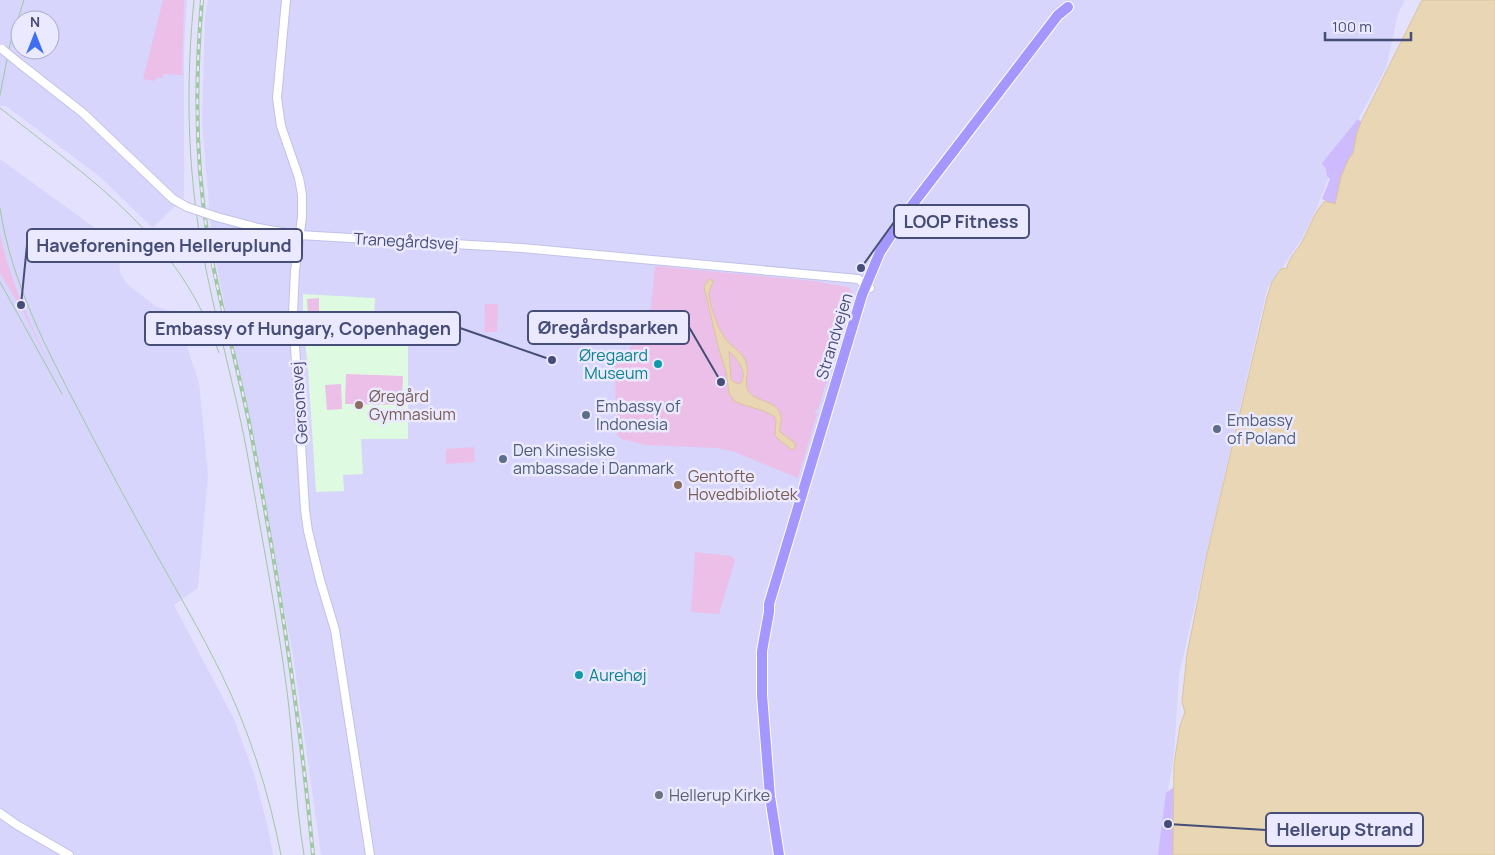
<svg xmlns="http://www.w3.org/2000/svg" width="1495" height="855" font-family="Manrope,sans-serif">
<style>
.residential{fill:#d7d5fb;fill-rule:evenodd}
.education{fill:#defae1}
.green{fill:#ecbfe8}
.sand{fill:#cdbaff}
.water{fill:#e8d6b4;stroke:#dbc49a;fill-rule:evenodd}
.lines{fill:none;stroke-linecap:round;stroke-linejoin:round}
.minor-casing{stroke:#c1c2e7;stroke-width:10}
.major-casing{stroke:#fff;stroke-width:12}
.minor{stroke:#fff;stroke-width:8}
.major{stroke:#a497ff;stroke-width:10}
.tram{stroke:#9fc7a1;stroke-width:1}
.rail-casing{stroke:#9fc7a1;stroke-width:4}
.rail{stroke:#ebe9ff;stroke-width:2;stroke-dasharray:5.5;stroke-linecap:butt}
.minor-bridge-casing{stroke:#c1c2e7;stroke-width:10;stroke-linecap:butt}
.minor-bridge{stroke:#fff;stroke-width:8}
.culture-dot{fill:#0f9aa8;stroke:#ebe9ff;stroke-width:2}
.education-dot{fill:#8d6e63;stroke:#ebe9ff;stroke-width:2}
.service-dot{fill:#5c6f8a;stroke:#ebe9ff;stroke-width:2}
.worship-dot{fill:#6b7280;stroke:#ebe9ff;stroke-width:2}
.labels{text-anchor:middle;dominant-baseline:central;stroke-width:5;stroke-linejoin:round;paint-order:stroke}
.street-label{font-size:16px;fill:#464d76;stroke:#ebe9ff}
.culture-label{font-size:16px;fill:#0d838f;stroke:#ebe9ff;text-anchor:end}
.education-label{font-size:16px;fill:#785e54;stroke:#ebe9ff;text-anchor:start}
.service-label{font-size:16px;fill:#4e5e75;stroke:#ebe9ff;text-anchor:start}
.worship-label{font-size:16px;fill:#5b616d;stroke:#ebe9ff;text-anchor:start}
.leader{fill:none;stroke:#464d76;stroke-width:2}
.callout-dot{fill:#464d76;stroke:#ebe9ff;stroke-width:2}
.callout{fill:#ebe9ff;stroke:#464d76;stroke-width:2}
.callout-label{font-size:18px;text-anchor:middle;font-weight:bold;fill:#464d76}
</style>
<rect width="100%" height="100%" fill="#e4e1fe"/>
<g class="residential">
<path d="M0 0H187L184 49V197L153 228 99 176 6 106H0ZM20 20H50V50H20Z"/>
<polygon points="208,0 1405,0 1398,14 1386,68 1332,168 1316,210 1302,239 1267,289 1179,675 1174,754 1158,855 321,855 293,655 212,241 202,122 205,17"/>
<polygon points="0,159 117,244 125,254 119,262 120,272 126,283 155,306 176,313 199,383 208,475 198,588 174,605 234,719 254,774 268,828 273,855 0,855"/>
</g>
<polygon class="education" points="303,294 375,298 374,324 408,326 408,439 361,439 363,474 343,475 344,491 316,492 308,369 303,322"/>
<g class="green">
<polygon points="163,0 184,0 182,75 164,74 162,78 156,78 155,81 143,79"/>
<path d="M0 234C9 279 30 322 49 364L24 313 0 273Z"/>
<path d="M655 266 813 281 849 287 853 294 818 409 815 410V412L817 414 798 478 732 451 716 448 646 445 621 439 616 433 615 354C636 353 634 337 638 320L650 316Z"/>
<polygon points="319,298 319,316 308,316 307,299"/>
<polygon points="485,304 498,304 497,332 484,332"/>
<polygon points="346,374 403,376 402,405 345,404"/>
<polygon points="341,384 342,409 327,410 325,385"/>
<polygon points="474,447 475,462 446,464 446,449"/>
<polygon points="695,552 731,556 735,560 719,614 691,612"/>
</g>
<g class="sand">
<polygon points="1358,119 1361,122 1357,133 1353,153 1345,167 1341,177 1335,205 1322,199 1330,179 1327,176 1326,169 1322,163"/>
<polygon points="1174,787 1173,855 1158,855 1166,793"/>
</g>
<g class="water">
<path d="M1422 0H1495V855H1173L1174 764 1180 726 1185 712 1182 702 1187 654 1207 554 1267 297 1272 282 1281 269 1287 268C1289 257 1298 250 1303 240 1310 227 1314 212 1325 201L1335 204 1341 177 1348 160 1353 153 1357 133 1361 122Z"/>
<path d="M709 279 713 281C712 285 710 289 709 292 708 304 720 334 728 342 735 349 742 352 746 362 750 372 743 384 749 392 757 403 779 400 781 417 782 422 779 427 780 432L795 443V448L792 450 778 439 775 435 776 420 774 416 764 411 741 404 734 401 729 393 726 371 719 350 704 287ZM729 351C737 359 749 372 740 384L736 383 731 380Z"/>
</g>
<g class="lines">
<defs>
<g id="minor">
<polyline points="286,0 277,98 281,126 299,178 302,195 302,217 295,271 293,313 305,510 308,531 320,580 335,630 370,855"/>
<polyline points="19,63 83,113 173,199 187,207"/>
<polyline points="217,217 258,228 299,235 522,248 858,279 870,288"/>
<polyline points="0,813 17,825 69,855"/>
</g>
<polyline id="major" points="779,855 770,797 762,695 762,651 769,612 769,604 862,295 880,252 903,217 1058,15 1068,7"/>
</defs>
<use href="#minor" class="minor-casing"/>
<use href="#major" class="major-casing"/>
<use href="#minor" class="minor"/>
<use href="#major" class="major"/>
<g class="tram">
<path d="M194 0C186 80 187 163 201 243 214 317 236 389 249 463 262 539 277 615 287 691 294 746 295 800 304 855"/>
<polyline points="0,95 10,44 24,0"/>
<path d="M0 108C90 179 181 238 219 353"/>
<path d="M0 208C11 281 45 346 79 411 104 459 129 506 156 554 178 593 201 632 221 673 249 730 269 792 281 855"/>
<polyline points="0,282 62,394"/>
</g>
<defs>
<path id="rail" d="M202 0C195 79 195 160 208 238 219 306 240 371 252 438 278 576 300 715 313 855"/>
</defs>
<use href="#rail" class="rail-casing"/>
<use href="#rail" class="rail"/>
<defs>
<g id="minor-bridge">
<polyline points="2,49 19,63"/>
<polyline points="187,207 217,217"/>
</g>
</defs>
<use href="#minor-bridge" class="minor-bridge-casing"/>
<use href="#minor-bridge" class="minor-bridge"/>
</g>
<g class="culture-dot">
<circle cx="658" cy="364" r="5"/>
<circle cx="579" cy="675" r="5"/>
</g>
<g class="education-dot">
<circle cx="359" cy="405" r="5"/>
<circle cx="678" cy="485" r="5"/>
</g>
<g class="service-dot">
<circle cx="586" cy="415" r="5"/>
<circle cx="1217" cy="429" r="5"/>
<circle cx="503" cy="459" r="5"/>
</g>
<circle class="worship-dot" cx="659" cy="795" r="5"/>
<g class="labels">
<g class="street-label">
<text transform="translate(406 241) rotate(3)">Tranegårdsvej</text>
<text transform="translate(834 336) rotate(-73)">Strandvejen</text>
<text transform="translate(299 403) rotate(-94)">Gersonsvej</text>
</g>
<g class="culture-label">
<text x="648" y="355">Øregaard<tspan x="648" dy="18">Museum</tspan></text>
<text x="589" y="675" text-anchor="start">Aurehøj</text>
</g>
<g class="education-label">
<text x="369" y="396">Øregård<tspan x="369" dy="18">Gymnasium</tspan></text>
<text x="688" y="476">Gentofte<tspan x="688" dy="18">Hovedbibliotek</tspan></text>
</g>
<g class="service-label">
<text x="596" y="406">Embassy of<tspan x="596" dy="18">Indonesia</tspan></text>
<text x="1227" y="420">Embassy<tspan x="1227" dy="18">of Poland</tspan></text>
<text x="513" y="450">Den Kinesiske<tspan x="513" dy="18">ambassade i Danmark</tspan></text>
</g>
<g class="worship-label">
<text x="669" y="795">Hellerup Kirke</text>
</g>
</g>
<path class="leader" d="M861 268L894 222M21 305L27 245M721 382L689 327M552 360L460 328M1168 824L1266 830"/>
<g class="callout-dot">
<circle cx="861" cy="268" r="5"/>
<circle cx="21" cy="305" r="5"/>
<circle cx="721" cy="382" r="5"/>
<circle cx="552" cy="360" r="5"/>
<circle cx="1168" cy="824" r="5"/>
</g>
<g class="callout">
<rect x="894" y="205" width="135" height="33" rx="5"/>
<rect x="27" y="229" width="275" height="33" rx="5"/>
<rect x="528" y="311" width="161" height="33" rx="5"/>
<rect x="145" y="312" width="315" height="33" rx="5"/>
<rect x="1266" y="813" width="157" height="33" rx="5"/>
</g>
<g class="callout-label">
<text x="961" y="228">LOOP Fitness</text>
<text x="164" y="252">Haveforeningen Helleruplund</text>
<text x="608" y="334">Øregårdsparken</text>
<text x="303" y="335">Embassy of Hungary, Copenhagen</text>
<text x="1345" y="836">Hellerup Strand</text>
</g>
<g transform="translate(35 35)"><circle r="24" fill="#ebe9ff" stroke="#a9abc8"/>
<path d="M0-4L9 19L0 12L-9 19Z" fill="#3d70f0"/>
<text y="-8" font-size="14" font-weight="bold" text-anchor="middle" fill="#464d76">N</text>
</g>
<path d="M1325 32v8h86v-8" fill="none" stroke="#464d76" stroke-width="2.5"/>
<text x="1332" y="32" font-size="15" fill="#464d76" stroke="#ebe9ff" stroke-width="4" paint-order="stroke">100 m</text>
</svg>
